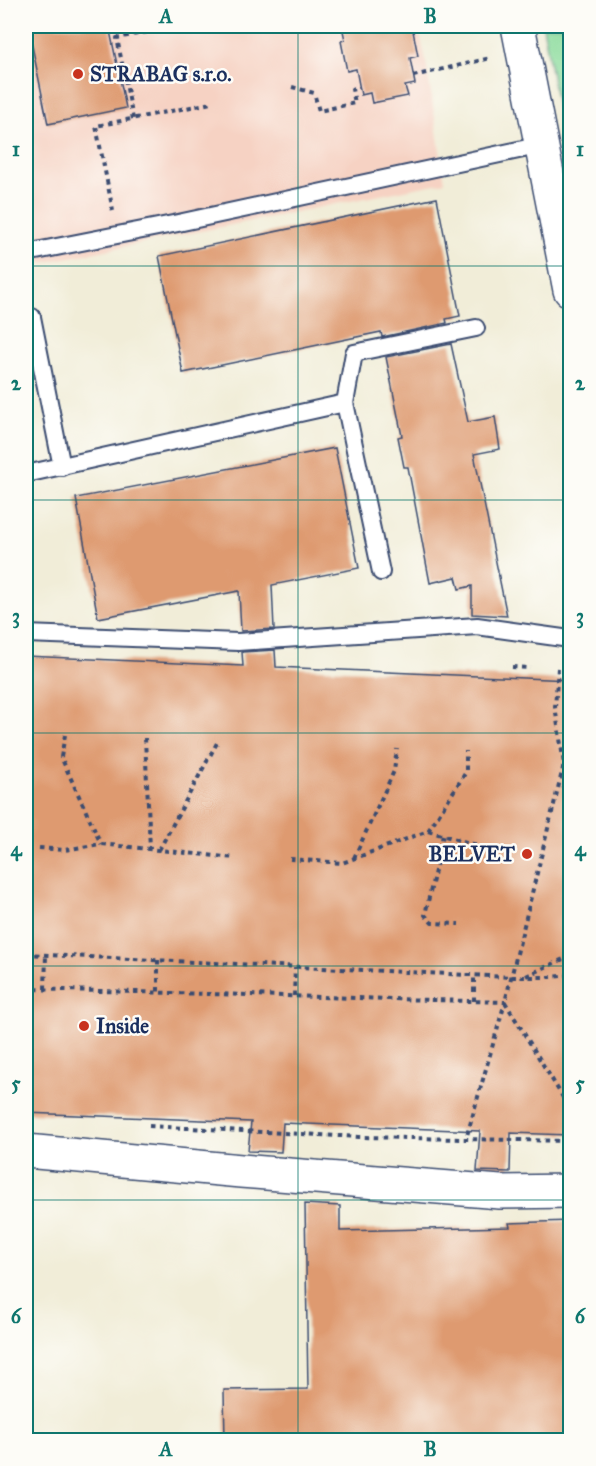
<svg xmlns="http://www.w3.org/2000/svg" width="596" height="1466" font-family="'IM FELL Great Primer',serif">
<style>
.built{fill:#f6d2c3}
.green{fill:#89db9b;stroke:#52857c;stroke-width:1.5}
.building{fill:#de9a6f}
.lines{fill:none;stroke-linecap:round;stroke-linejoin:round}
.lane-casing{stroke:#3b4c70;stroke-width:20}
.street-casing{stroke:#3b4c70;stroke-width:36}
.path{stroke:#3b4c70;stroke-width:4;stroke-dasharray:4.5 4.5;stroke-linecap:butt}
.lane{stroke:#fff;stroke-width:16}
.street{stroke:#fff;stroke-width:33}
.grid{fill:none;stroke:#0f766e;stroke-width:1.5;stroke-opacity:0.55}
.poi-dot{fill:#c8321e;stroke:#fdfcf7;stroke-width:2}
.labels{text-anchor:middle;dominant-baseline:central;stroke-width:5;stroke-linejoin:round;paint-order:stroke}
.poi-label{font-size:21px;font-weight:bold;fill:#1b2f5e;stroke:#fdfcf7;text-anchor:start}
.neatline{fill:none;stroke:#0f766e;stroke-width:2}
.grid-label{font-size:20px;text-anchor:middle;font-weight:bold;fill:#0f766e}
</style>
<rect width="100%" height="100%" fill="#fdfcf7"/>
<filter id="ink" filterUnits="userSpaceOnUse"><feTurbulence type="fractalNoise" baseFrequency=".0167" numOctaves="2"/><feDisplacementMap in="SourceGraphic" scale="12" xChannelSelector="R" yChannelSelector="G"/><feConvolveMatrix kernelMatrix="1 2 1 2 8 2 1 2 1" color-interpolation-filters="sRGB"/></filter>
<filter id="wash" filterUnits="userSpaceOnUse"><feTurbulence type="fractalNoise" baseFrequency=".008" numOctaves="4" result="noise"/><feDisplacementMap in="SourceGraphic" scale="24" xChannelSelector="R" yChannelSelector="G"/><feGaussianBlur stdDeviation="1.35" result="paint"/><feColorMatrix in="noise" values="0 0 0 0 0 0 0 0 0 0 0 0 0 0 0 0 0 1.4 0 .05"/><feComposite in="paint" operator="in"/></filter>
<g filter="url(#wash)">
<rect width="100%" height="100%" fill="#f1edd8"/>
<polygon class="built" points="26,26 418,26 426,62 445,182 26,266"/>
<polygon class="green" points="543,26 570,26 570,178"/>
<g id="blocks">
<g class="building">
<polygon points="28,26 109,26 126,108 48,124"/>
<polygon points="342,26 412,26 418,56 410,58 415,84 405,86 408,96 372,103 370,93 361,95 356,69 347,71 341,41 345,40"/>
<polygon points="437,198 460,316 446,319 447,323 382,337 381,332 183,373 159,256"/>
<polygon points="451,344 468,422 495,417 500,449 474,454 507,616 472,614 472,586 459,589 456,577 430,583 408,467 404,467 398,437 402,436 386,357"/>
<polygon points="335,448 359,568 272,585 274,629 241,631 239,591 98,618 76,498"/>
<polygon points="275,650 276,667 570,680 570,1135 511,1133 510,1172 477,1171 480,1131 283,1123 281,1152 248,1151 251,1122 26,1113 26,656 243,666 242,652"/>
<polygon points="305,1204 340,1206 340,1231 510,1227 509,1223 570,1221 570,1440 225,1440 224,1390 308,1389"/>
</g>
</g>
</g>
<g filter="url(#ink)">
<use href="#blocks" fill-opacity="0" stroke="#3b4c70" stroke-width="1.5"/>
<g class="lines">
<defs>
<g id="lane">
<polyline points="26,253 178,223 542,145"/>
<polyline points="32,317 62,467"/>
<polyline points="345,403 381,572"/>
<polyline points="26,474 345,403 354,353 476,328"/>
<polyline points="26,634 238,642 477,626 570,639"/>
</g>
<g id="street">
<polyline points="518,26 570,290"/>
<polyline points="26,1151 241,1171 500,1192 570,1191"/>
</g>
</defs>
<use href="#lane" class="lane-casing"/>
<use href="#street" class="street-casing"/>
<g class="path">
<polyline points="413,76 491,58"/>
<polyline points="292,87 314,93 319,111 355,103 352,89 359,88"/>
<polyline points="133,119 117,38 178,26"/>
<polyline points="113,211 96,126 211,103"/>
<polyline points="512,667 530,668"/>
<polyline points="558,668 555,707 564,764 505,1002 570,1109"/>
<polyline points="65,735 61,757 101,844"/>
<polyline points="145,738 150,849"/>
<polyline points="428,831 480,846"/>
<polyline points="443,835 425,915 432,923 459,924"/>
<polyline points="39,848 64,850 101,844 235,858"/>
<polyline points="159,850 218,741"/>
<polyline points="354,858 394,771 397,749"/>
<polyline points="290,859 342,863 428,831 466,772 466,751"/>
<polyline points="26,954 511,977 551,977 570,975"/>
<polyline points="158,960 158,992"/>
<polyline points="526,976 570,956"/>
<polyline points="26,989 505,1002 466,1139"/>
<polyline points="45,989 46,955"/>
<polyline points="294,996 295,967"/>
<polyline points="474,1001 474,976"/>
<polyline points="149,1126 359,1137 570,1141"/>
</g>
<use href="#lane" class="lane"/>
<use href="#street" class="street"/>
</g>
</g>
<path class="grid" d="M298 26V1440M26 266H570M26 500H570M26 733H570M26 966H570M26 1200H570"/>
<g class="poi-dot">
<circle cx="78" cy="74" r="6"/>
<circle cx="527" cy="854" r="6"/>
<circle cx="84" cy="1026" r="6"/>
</g>
<g class="labels">
<g class="poi-label">
<text x="90" y="74">STRABAG s.r.o.</text>
<text x="515" y="854" text-anchor="end">BELVET</text>
<text x="96" y="1026">Inside</text>
</g>
</g>
<rect width="596" height="1466" fill="none" stroke="#fdfcf7" stroke-width="66"/>
<rect x="33" y="33" width="530" height="1400" class="neatline"/>
<g class="grid-label">
<text x="166" y="23">A</text>
<text x="430" y="23">B</text>
<text x="16" y="156">1</text>
<text x="580" y="156">1</text>
<text x="16" y="390">2</text>
<text x="580" y="390">2</text>
<text x="16" y="623">3</text>
<text x="580" y="623">3</text>
<text x="16" y="856">4</text>
<text x="580" y="856">4</text>
<text x="16" y="1090">5</text>
<text x="580" y="1090">5</text>
<text x="16" y="1323">6</text>
<text x="580" y="1323">6</text>
<text x="166" y="1456">A</text>
<text x="430" y="1456">B</text>
</g>
</svg>
